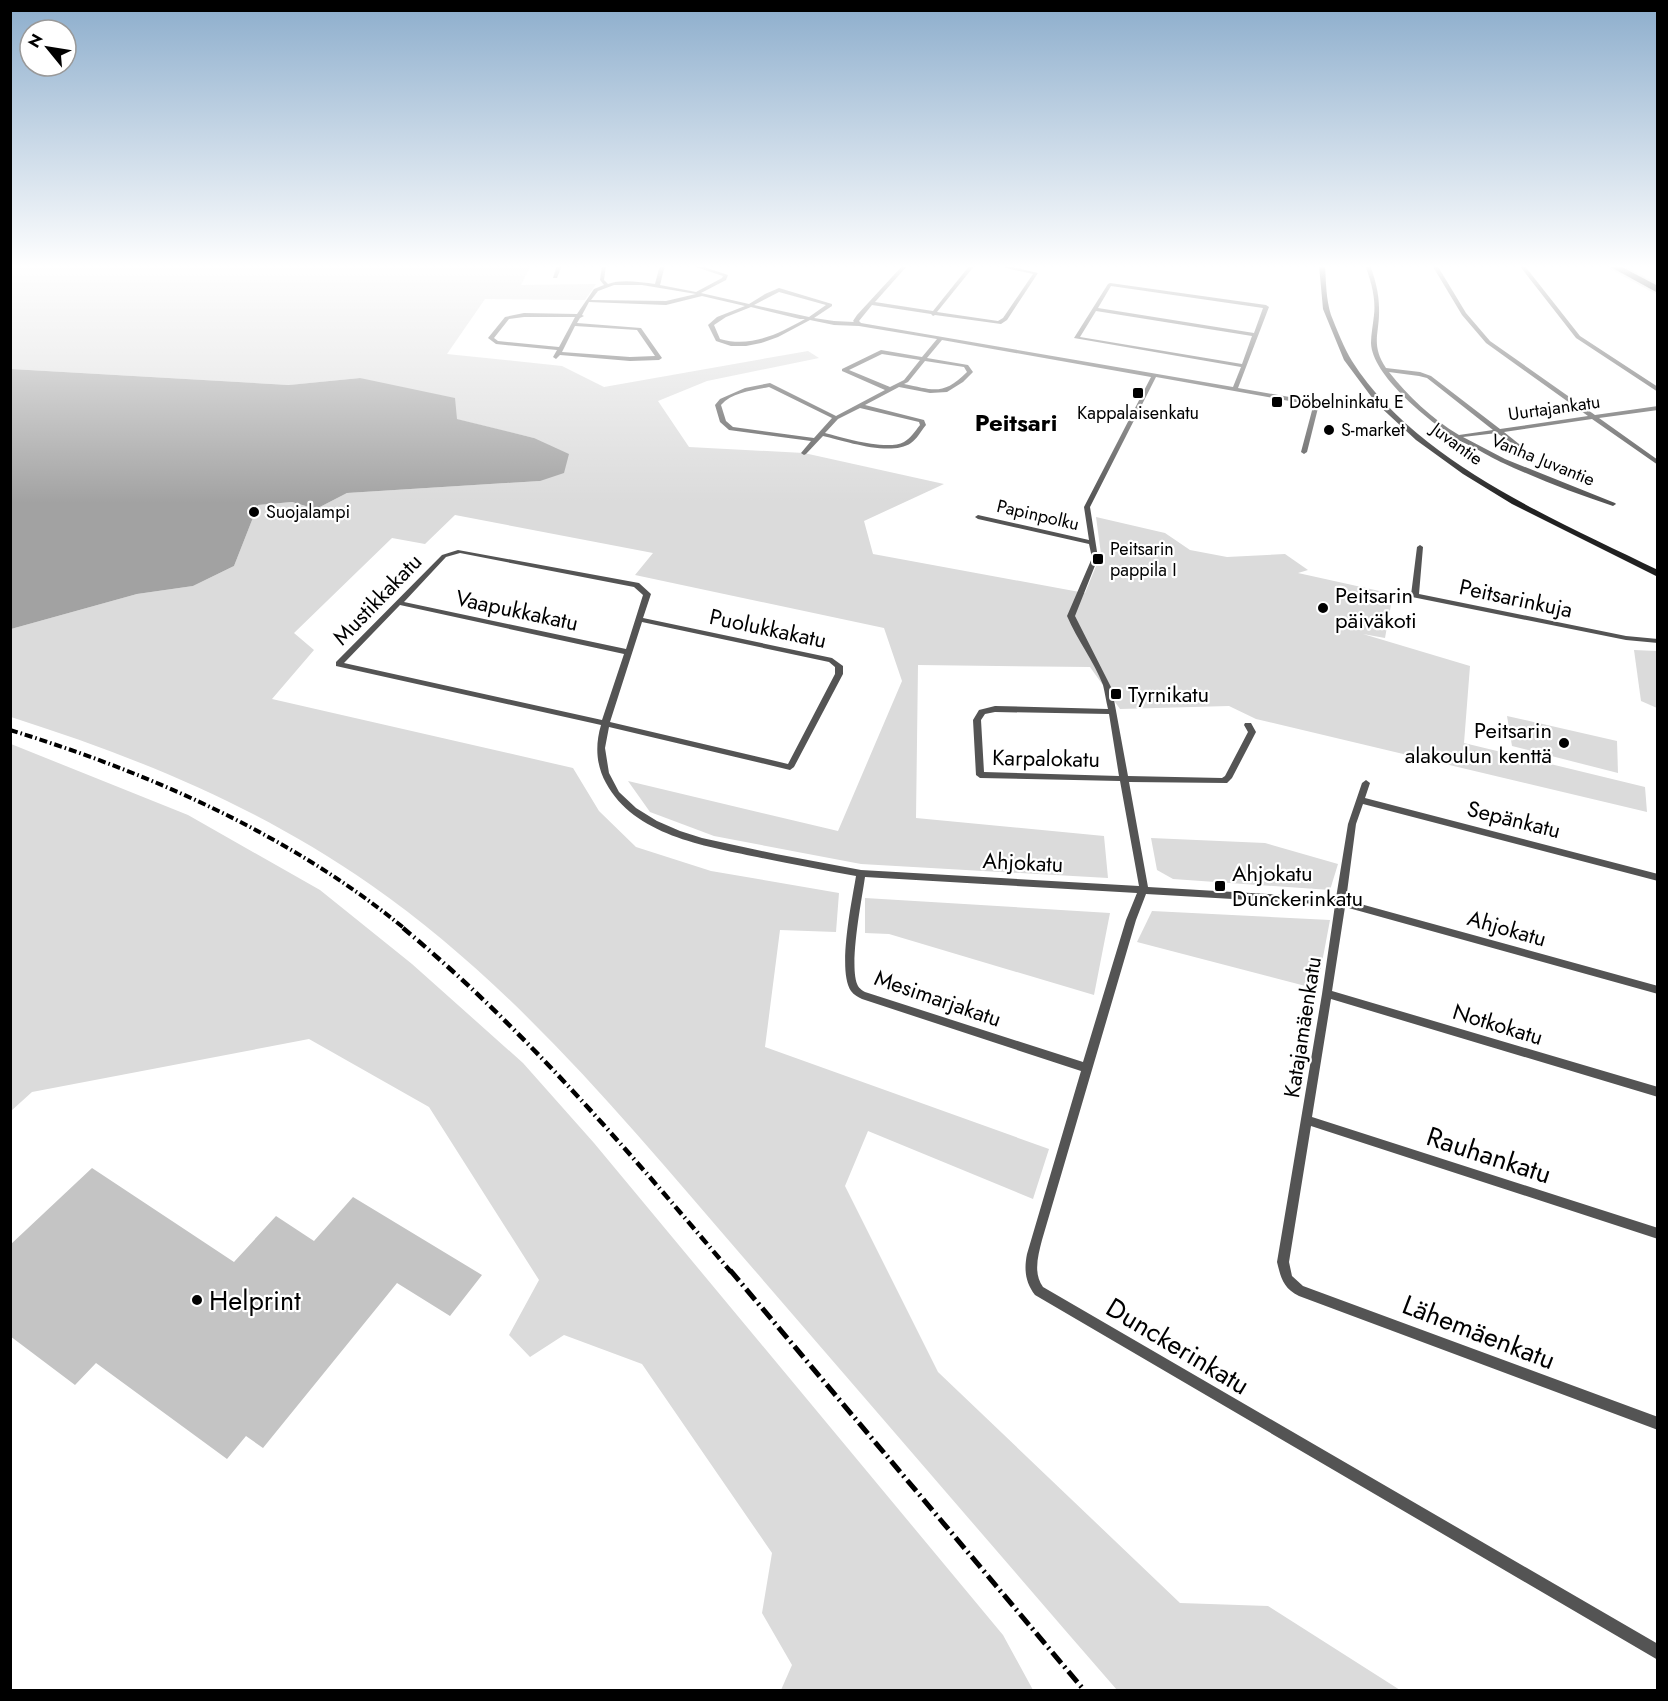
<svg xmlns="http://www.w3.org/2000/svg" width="1668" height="1701" font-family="Jost,sans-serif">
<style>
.green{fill:#dbdbdb}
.water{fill:#a2a2a2}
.building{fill:#c4c4c4}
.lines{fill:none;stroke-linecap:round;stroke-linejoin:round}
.highway-casing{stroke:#dbdbdb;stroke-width:4}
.street{fill:#545454;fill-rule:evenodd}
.secondary{fill:#212121;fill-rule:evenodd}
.highway{fill:#000;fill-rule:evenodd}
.rail-far2{stroke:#000;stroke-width:4;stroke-dasharray:8 3 1.5 3;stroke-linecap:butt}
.rail-far1{stroke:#000;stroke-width:4.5;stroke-dasharray:10 4 1.5 4;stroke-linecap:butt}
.rail{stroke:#000;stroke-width:5;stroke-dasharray:14 4.5 2 4.5;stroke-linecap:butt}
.poi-dot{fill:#000;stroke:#fff;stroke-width:2}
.labels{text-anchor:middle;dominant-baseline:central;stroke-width:4.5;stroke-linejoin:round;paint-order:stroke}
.far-poi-label{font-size:18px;fill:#000;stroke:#fff;text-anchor:start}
.far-street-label{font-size:18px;fill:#000;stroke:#fff}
.poi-label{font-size:22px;fill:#000;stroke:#fff;text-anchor:start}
.street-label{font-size:22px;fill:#000;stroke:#fff}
.far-district-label{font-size:24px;font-weight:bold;fill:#000;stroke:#fff}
.near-street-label{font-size:27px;fill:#000;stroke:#fff}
.near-poi-label{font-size:27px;fill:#000;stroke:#fff;text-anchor:start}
</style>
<rect width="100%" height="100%" fill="#fff"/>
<g class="green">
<path d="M10 265H531L521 285 596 284 585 300 485 299 447 354 562 366 604 387 808 351 819 358 707 381 658 401 689 447 804 453 944 484 864 521 873 554 1085 593 1101 554 1096 517 1165 533 1190 550 1227 557 1285 554 1308 570 1298 573 1393 594 1385 638 1363 634 1470 666 1464 743 1645 787 1647 812 1256 719 1229 706 1120 709 1090 667 918 665 916 818 1104 836 1108 878 861 864 714 836 650 812 628 781 838 831 902 681 884 628 635 575 653 553 455 515 425 544 392 538 294 633 314 650 272 699 573 768 599 811 636 847 711 871 839 893 836 932 780 930 765 1047 1049 1149 1033 1199 868 1131 845 1186 938 1372 1180 1603 1268 1606 1400 1690H1117C992 1546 868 1401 743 1257 628 1124 516 986 371 885 257 806 142 759 11 717V629L137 594 193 586 234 566 258 505 292 502 316 509 347 493 540 481 534 438 456 419 360 378 290 385 11 369Z"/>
<polygon points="1634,650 1657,651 1657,708 1641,701"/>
<polygon points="1507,716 1617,741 1618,773 1512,746"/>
<polygon points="11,744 188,815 320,890 412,964 523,1063 594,1143 1003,1635 1033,1690 781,1690 792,1665 762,1613 772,1553 642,1364 564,1335 530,1357 509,1335 539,1280 429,1107 309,1039 32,1092 11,1111"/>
<polygon points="1151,838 1265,843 1338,864 1330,890 1173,879 1157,870"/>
<polygon points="865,898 1110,913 1094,995 889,934 865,933"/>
<polygon points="1152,911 1330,920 1317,989 1137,942"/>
</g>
<polygon class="water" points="11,369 289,385 360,378 455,398 457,419 534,438 569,454 564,473 540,481 347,493 316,509 292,502 258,505 234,566 193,586 137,594 11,629"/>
<polygon class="building" points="92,1168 234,1262 276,1216 314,1241 353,1197 482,1275 450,1316 397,1283 263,1448 246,1436 227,1459 96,1363 75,1385 10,1336 10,1245"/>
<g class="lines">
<defs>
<polygon id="highway" points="1607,265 1618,265 1658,286 1658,293"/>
</defs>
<use href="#highway" class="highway-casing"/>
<g class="street">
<polygon points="557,265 562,265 557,278 553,278"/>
<path d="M602 265H606L604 280 608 284C621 279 640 282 655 284L660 265H665L660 285 696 292 722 278 723 276 690 265H698L728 275 726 280 701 293 749 304 765 294 779 288 832 304V306L814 318 834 321 854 322 853 321 857 315 903 265H908L875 302 933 311 970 265H975L937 312 998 321 1003 318 1033 274 993 265H1004L1038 273 1007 320 1001 324 935 315 933 316 931 314 872 305 859 321 861 323 1233 387 1241 367 1074 338 1108 284 1110 283 1266 305 1269 307 1238 388 1295 398 1317 400 1380 398 1381 399 1378 401 1319 404 1307 452 1304 454 1301 452 1314 403 1295 402 1156 377 1090 507 1098 558 1075 616 1112 689 1128 776 1222 778 1225 776 1248 732 1244 725 1245 723H1251L1256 732 1232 778 1227 783 1129 782 1148 887 1336 898 1348 824 1362 783 1366 780 1370 783 1365 798 1658 874V881L1363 804 1356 824 1346 900 1658 986V994L1345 907 1332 991 1658 1087V1097L1331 999 1312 1117 1658 1228V1239L1311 1126 1289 1262 1292 1276 1303 1286 1658 1417V1430L1299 1296C1283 1288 1281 1278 1277 1262L1322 994 1335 905 1146 894 1136 920 1042 1240C1038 1256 1033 1273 1043 1287L1658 1644V1660L1035 1295C1025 1282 1024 1269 1027 1254L1081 1071 862 999C858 997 854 995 851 991 837 971 852 901 856 876 823 870 790 864 757 857 704 846 634 835 606 783 596 765 595 745 601 725L336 666V662L442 555 458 550 639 583 651 594 643 618 832 658 843 666V674L794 767 790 770 609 727 605 748 609 773 619 792 636 808 657 821 680 831 702 838 776 854 861 870 1139 886 1120 781 980 778 976 775 973 720 979 710 995 706 1108 709C1106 701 1105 693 1103 685 1094 661 1077 640 1067 616L1092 558 1089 544 978 519 975 517 978 515 1089 540 1084 507 1151 377 942 340 927 358 968 365 973 372 963 382 947 392 930 393 899 387 865 405 924 420 926 425C921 431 917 439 911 443 891 457 845 441 823 436L806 454 804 455 801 453 811 441 729 430 720 422 715 405 720 399 745 388 770 383 836 416 885 390 842 371V369L881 350 922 357 937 339 859 326 834 325 810 320 778 337 761 343 746 346H731L716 341 708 325 717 317 745 306 702 296 666 305 589 302 582 315 584 316 580 318 577 323 641 328 662 358 659 360 630 361 560 355 556 359 553 357 557 350 496 344 488 338 505 317 524 313 577 314 594 289 604 285 600 280ZM614 285H642L696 294 666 301 591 300 598 291ZM1111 286 1263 308 1254 333 1098 308ZM779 292 826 305 809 317 754 305ZM751 307 800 319H805C778 334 751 348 720 339L714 325 726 317ZM1096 311 1252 336 1242 364 1080 337ZM524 317H575L559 347 498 341 494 338 509 319ZM575 326 637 330 655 356 630 357 562 352ZM882 354 920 360 904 380 890 387 849 370ZM925 361 964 367 967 372C943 396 934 390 904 384L908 382ZM769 387 832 418 814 438 733 427 726 421 721 405C732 392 754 390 769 387ZM860 408 919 422 920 425C915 431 911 438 904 442 887 451 844 438 825 433L838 419ZM460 553 634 587 643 595 626 649 404 602 446 557ZM400 605 624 654 602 720 344 663ZM642 622 829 662 835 667V674L788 764 610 722ZM995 712 1109 714 1119 776 984 772 981 720 985 714ZM865 877 1137 893 1126 920 1083 1062 865 992C863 991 859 988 858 986 848 968 862 899 865 877Z"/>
<path d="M1365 265H1370C1375 279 1379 293 1379 308 1380 334 1370 344 1386 368L1420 372 1431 376 1500 429 1588 416 1486 343 1462 315 1432 265H1437L1466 313 1490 341 1595 415 1658 406V410L1599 418 1658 460V465L1592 419 1504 432 1519 444 1520 445 1517 447 1497 433 1463 437 1505 459 1615 503 1616 504 1613 506C1576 494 1538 479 1503 463 1492 458 1460 439 1452 438V436C1427 419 1372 375 1371 343 1371 334 1373 325 1374 315 1376 298 1371 281 1365 265ZM1389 372 1419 376 1427 378 1493 430 1459 435C1432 419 1408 396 1389 372Z"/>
<polygon points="1519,265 1524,265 1580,336 1658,387 1658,392 1576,338"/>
<polygon points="1420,545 1423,547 1419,594 1626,636 1658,639 1658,643 1626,640 1412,597 1411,595 1417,547"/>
</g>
<path class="secondary" d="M1319 265H1325C1326 282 1326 299 1331 315 1337 330 1344 348 1352 361 1415 461 1555 520 1658 570V577L1512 504 1463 474 1416 440 1376 403 1344 360 1323 309Z"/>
<use href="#highway" class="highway"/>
<path class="rail-far2" d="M10 730C150 773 291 835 405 929"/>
<path class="rail-far1" d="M403 928C526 1030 628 1151 731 1272"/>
<polyline class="rail" points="730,1270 1084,1690"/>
</g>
<linearGradient id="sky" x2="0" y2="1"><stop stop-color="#8cadcc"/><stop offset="0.53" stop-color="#fff"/><stop offset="1" stop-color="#fff" stop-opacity="0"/></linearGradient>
<rect width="1668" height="503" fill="url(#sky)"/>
<g class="poi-dot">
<rect x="1132" y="387" width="12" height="12" rx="3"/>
<rect x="1271" y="396" width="12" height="12" rx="3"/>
<circle cx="1329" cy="430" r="6"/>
<circle cx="254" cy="512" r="6"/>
<rect x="1092" y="553" width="12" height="12" rx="3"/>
<circle cx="1323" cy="608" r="6"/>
<rect x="1110" y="688" width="12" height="12" rx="3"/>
<circle cx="1564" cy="743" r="6"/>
<rect x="1214" y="880" width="12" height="12" rx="3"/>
<circle cx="197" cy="1300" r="6"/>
</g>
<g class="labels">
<g class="far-poi-label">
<text x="1289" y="402">Döbelninkatu E</text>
<text x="1138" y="413" text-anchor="middle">Kappalaisenkatu</text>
<text x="1341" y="430">S-market</text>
<text x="266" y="512">Suojalampi</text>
<text x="1110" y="549">Peitsarin<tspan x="1110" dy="21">pappila I</tspan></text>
</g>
<g class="far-street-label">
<text transform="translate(1554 408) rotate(-8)">Uurtajankatu</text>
<text transform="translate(1457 444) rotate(36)">Juvantie</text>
<text transform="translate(1543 460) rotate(22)">Vanha Juvantie</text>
<text transform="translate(1038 515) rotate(13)">Papinpolku</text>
</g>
<g class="poi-label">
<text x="1335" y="595">Peitsarin<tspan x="1335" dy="25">päiväkoti</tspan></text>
<text x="1128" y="694">Tyrnikatu</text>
<text x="1552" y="730" text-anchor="end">Peitsarin<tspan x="1552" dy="25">alakoulun kenttä</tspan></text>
<text x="1232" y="873">Ahjokatu<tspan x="1232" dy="25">Dunckerinkatu</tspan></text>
</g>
<g class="street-label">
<text transform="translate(1516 598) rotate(12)">Peitsarinkuja</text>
<text transform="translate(377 599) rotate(-46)">Mustikkakatu</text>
<text transform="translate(517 610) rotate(12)">Vaapukkakatu</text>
<text transform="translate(768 628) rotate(12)">Puolukkakatu</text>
<text transform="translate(1046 758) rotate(1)">Karpalokatu</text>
<text transform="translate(1514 819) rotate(14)">Sepänkatu</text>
<text transform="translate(1023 862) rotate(3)">Ahjokatu</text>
<text transform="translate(1507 928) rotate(16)">Ahjokatu</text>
<text transform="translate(938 998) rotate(19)">Mesimarjakatu</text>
<text transform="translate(1498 1024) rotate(17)">Notkokatu</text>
<text transform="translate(1302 1027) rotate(-81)">Katajamäenkatu</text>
</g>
<g class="far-district-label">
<text x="1016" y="422">Peitsari</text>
</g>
<g class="near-street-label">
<text transform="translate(1489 1155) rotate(18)">Rauhankatu</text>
<text transform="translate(1479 1332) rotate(21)">Lähemäenkatu</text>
<text transform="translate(1178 1346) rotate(31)">Dunckerinkatu</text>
</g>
<g class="near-poi-label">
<text x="209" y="1300">Helprint</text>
</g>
</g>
<rect width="1668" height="1701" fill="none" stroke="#000000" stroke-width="24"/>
<g transform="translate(48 48) rotate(300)"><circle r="28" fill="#ffffff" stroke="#999999" stroke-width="1.5"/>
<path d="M0-4.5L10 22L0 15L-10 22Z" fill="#000000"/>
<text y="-9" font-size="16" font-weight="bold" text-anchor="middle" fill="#000000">N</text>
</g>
</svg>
